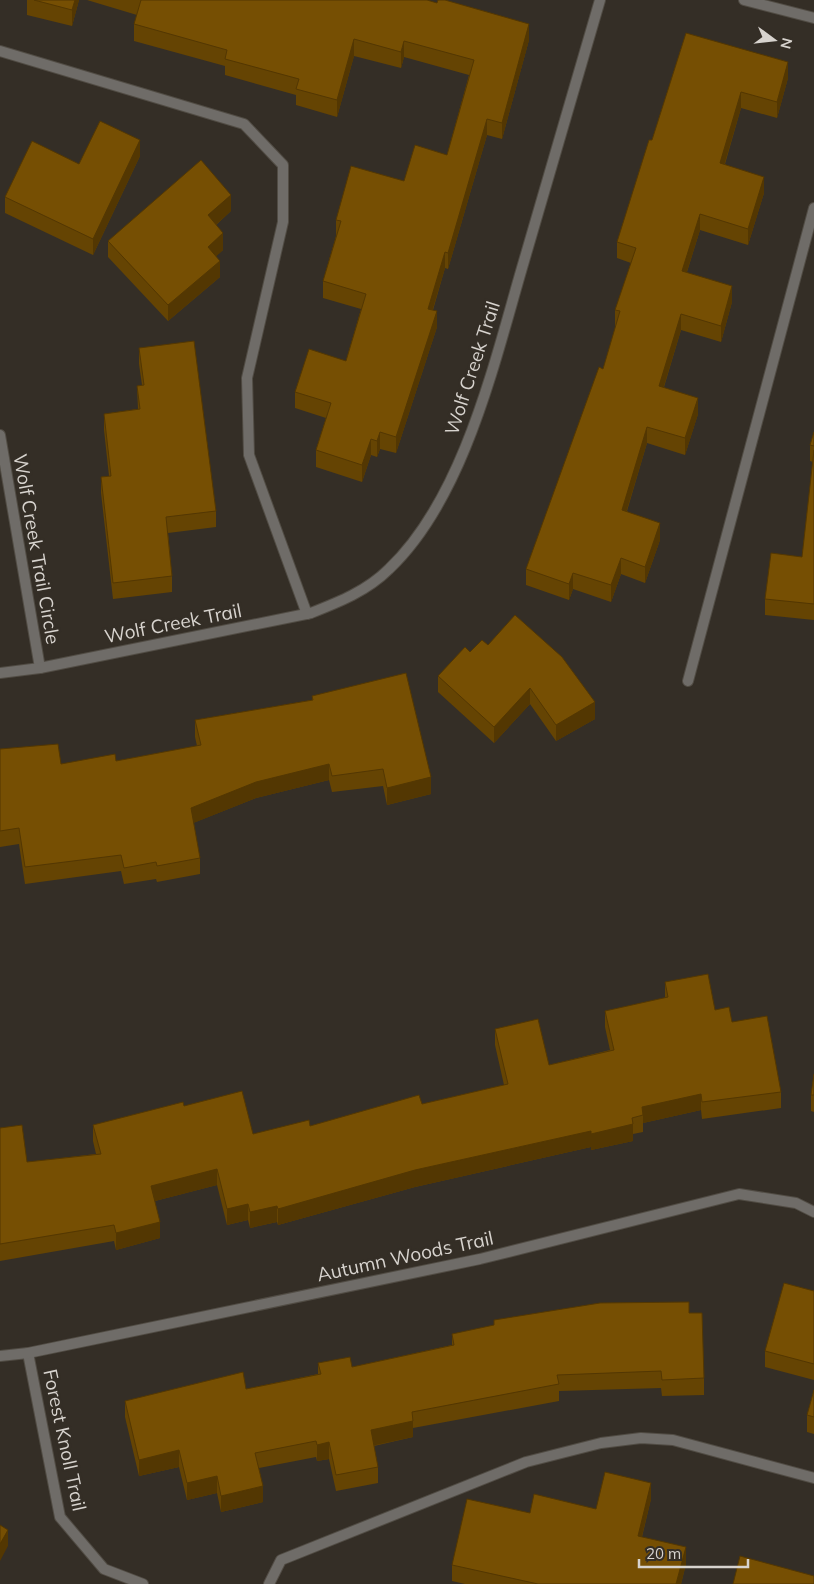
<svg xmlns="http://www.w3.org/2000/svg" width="814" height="1584" font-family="Mulish,sans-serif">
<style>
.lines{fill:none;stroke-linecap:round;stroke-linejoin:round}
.service-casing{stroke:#514c44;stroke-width:12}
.minor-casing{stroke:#514c44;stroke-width:12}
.tertiary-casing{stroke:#514c44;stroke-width:12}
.service{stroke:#6f6c68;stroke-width:10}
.minor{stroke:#6f6c68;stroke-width:10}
.tertiary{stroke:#6f6c68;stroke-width:10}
.wall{fill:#654403}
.shaded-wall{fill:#533702}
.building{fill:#764f03;stroke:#533702}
.labels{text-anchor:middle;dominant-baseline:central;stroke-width:5;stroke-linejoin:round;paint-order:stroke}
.street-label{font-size:19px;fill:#d7d3ce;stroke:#342e26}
</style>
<rect width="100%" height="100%" fill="#342e26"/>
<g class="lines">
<defs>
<g id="service">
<polyline points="0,51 244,124 283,165 283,222 247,378 249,455 307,614"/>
<polyline points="688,681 814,208"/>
<polyline points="269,1584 281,1560 526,1462 601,1443 641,1438 673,1440 814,1478"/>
</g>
<g id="minor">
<polyline points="744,0 814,18"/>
<polyline points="0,435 40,668"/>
<path d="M0 673 40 668 311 613C339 602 367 591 389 569 465 497 495 359 524 261 549 174 575 87 600 0"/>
<polyline points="28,1353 60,1517 104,1569 143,1584"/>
</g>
<polyline id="tertiary" points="0,1356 28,1353 480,1259 739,1194 796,1203 814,1212"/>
</defs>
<use href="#service" class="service-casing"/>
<use href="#minor" class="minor-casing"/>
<use href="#tertiary" class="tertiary-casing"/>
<use href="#service" class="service"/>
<use href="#minor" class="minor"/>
<use href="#tertiary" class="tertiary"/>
</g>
<g class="wall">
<polygon points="27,0 79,0 72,26 27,15"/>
<polygon points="87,0 427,0 529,40 502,139 487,135 448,269 445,268 433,310 437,327 396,453 380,449 377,457 371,455 362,482 316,467 316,450 326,418 295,408 295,392 346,361 361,309 323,298 323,281 336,236 336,220 404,181 447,155 469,75 404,57 401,68 354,56 337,117 296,105 296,95 225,75 225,66 134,41 134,24 137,15"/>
<polygon points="686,33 788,78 777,118 741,108 725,164 764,193 748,245 700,230 687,272 732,302 721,342 681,330 664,387 698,414 685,455 647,443 627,511 660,540 645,583 621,574 611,602 573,589 569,600 526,585 526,569 603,369 616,326 615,326 615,310 631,263 617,258 617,242 652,140"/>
<polygon points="140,156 93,255 5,213 5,197"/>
<polygon points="231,211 216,225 223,250 216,256 220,277 168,321 108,257 108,241"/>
<polygon points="139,348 216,511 216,527 168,533 172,576 172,592 113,599 101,493 101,477 109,476 104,430 104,414 138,409 137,386 142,385 139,364"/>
<polygon points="814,432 814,620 765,615 765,599 802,557 813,462 810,461 810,445"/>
<polygon points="488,645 595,719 556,741 530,704 494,743 438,692 438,676 470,652"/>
<polygon points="312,696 431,794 387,805 383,786 332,792 329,780 256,798 193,823 200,858 200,874 157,882 156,879 124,884 121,871 25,884 19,844 0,847 0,749 61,764 116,761 197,746 195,737 195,720 312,700"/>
<polygon points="665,982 715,1010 732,1022 781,1092 781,1108 702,1119 701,1110 643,1123 643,1132 633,1134 633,1141 591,1150 591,1147 415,1187 278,1225 277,1222 250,1228 248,1220 227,1225 217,1185 155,1201 160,1238 116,1250 114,1241 0,1261 0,1128 27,1162 96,1154 93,1141 93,1125 184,1106 253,1134 310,1126 422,1104 504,1085 495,1045 495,1029 549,1065 610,1050 605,1027 605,1011 665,998"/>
<polygon points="814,1074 814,1112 811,1111 811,1095"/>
<polygon points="814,1291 814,1380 765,1367 765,1351"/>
<polygon points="689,1313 704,1378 704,1395 662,1396 661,1388 559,1391 559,1401 413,1428 413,1437 374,1446 378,1467 378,1483 336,1491 329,1459 317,1461 316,1457 259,1468 263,1502 221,1512 217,1493 187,1500 179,1467 139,1476 125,1417 125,1401 246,1389 318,1374 318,1363 352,1367 452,1345 452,1334"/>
<polygon points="814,1390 814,1434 807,1432 807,1415"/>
<polygon points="651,1499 642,1537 686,1564 681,1584 465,1584 452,1581 452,1565 596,1509"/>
</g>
<g class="shaded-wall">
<polygon points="75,0 79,0 72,26 72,10"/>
<polygon points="529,24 529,40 502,139 502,123"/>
<polygon points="354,39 354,56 337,117 337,100"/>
<polygon points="404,41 404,57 401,68 401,52"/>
<polygon points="788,62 788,78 777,118 777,102"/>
<polygon points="741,92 741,108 720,179 720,163"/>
<polygon points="487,119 487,135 448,269 448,253"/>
<polygon points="140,140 140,156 93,255 93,239"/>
<polygon points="764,177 764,193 748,245 748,229"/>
<polygon points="231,195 231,211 208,232 208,215"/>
<polygon points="700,214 700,230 682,287 682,271"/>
<polygon points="223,233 223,250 208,264 208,247"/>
<polygon points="445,252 445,268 428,325 428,309"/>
<polygon points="220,261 220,277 168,321 168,305"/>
<polygon points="732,286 732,302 721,342 721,326"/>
<polygon points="437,311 437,327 396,453 396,437"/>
<polygon points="681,314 681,330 659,402 659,386"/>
<polygon points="698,398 698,414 685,455 685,438"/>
<polygon points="647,427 647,443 622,526 622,510"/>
<polygon points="380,432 380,449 377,457 377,441"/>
<polygon points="371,439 371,455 362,482 362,465"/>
<polygon points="660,523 660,540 645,583 645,567"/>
<polygon points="621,558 621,574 611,602 611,585"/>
<polygon points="573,573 573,589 569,600 569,584"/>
<polygon points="530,688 530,704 494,743 494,727"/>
<polygon points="595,702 595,719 556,741 556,725"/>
<polygon points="329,764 329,780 256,798 191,824 191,808 256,782"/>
<polygon points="431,777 431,794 387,805 387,788"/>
<polygon points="701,1094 701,1110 643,1123 643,1115 642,1107"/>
<polygon points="633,1124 633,1141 591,1150 591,1134"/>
<polygon points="591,1131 591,1147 415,1187 278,1225 278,1209 415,1170"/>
<polygon points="217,1169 217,1185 151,1202 151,1186"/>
<polygon points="248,1204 248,1220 227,1225 227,1209"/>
<polygon points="277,1206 277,1222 250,1228 250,1212"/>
<polygon points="160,1222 160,1238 116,1250 116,1233"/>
<polygon points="413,1421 413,1437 371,1446 371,1430"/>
<polygon points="329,1442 329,1459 317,1461 317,1445"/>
<polygon points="179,1450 179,1467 139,1476 139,1460"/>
<polygon points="217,1476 217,1493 187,1500 187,1483"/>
<polygon points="651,1483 651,1499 638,1552 638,1536"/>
<polygon points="263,1486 263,1502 221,1512 221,1496"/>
<polygon points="8,1530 8,1546 0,1561 0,1544"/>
<polygon points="686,1547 686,1564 681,1584 676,1584"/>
</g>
<g class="building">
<polygon points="34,0 75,0 72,10"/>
<polygon points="141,0 427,0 437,3 438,0 445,0 529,24 502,123 487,119 448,253 445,252 428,309 437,311 396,437 380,432 377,441 371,439 362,465 316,450 331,403 295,392 309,349 346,361 366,294 323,281 341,221 336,220 351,166 404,181 415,145 447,155 474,60 404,41 401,52 354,39 337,100 296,89 299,79 225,59 227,50 134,24"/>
<polygon points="686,33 788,62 777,102 741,92 720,163 764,177 748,229 700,214 682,271 732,286 721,326 681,314 659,386 698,398 685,438 647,427 622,510 660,523 645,567 621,558 611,585 573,573 569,584 526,569 599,367 603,369 620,311 615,310 636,248 617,242 649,140 652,140"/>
<polygon points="100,121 140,140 93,239 5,197 32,141 79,164"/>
<polygon points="201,160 231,195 208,215 223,233 208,247 220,261 168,305 108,241"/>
<polygon points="194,341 216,511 166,517 172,576 113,583 101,477 111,476 104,414 140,409 137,386 144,385 139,348"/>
<polygon points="814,432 814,446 810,445"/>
<polygon points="814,450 814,604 765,599 771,553 802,557"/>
<polygon points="515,615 562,657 595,702 556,725 530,688 494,727 438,676 465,647 470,652 482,640 488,645"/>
<polygon points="406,673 431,777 387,788 383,769 332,776 329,764 256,782 191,808 200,858 157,866 156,862 124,868 121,855 25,867 19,828 0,831 0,749 58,744 61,764 115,754 116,761 201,745 195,720 313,700 312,696"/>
<polygon points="708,974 715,1010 729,1007 732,1022 767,1016 781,1092 702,1102 701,1094 642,1107 643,1115 632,1118 633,1124 591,1134 591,1131 415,1170 278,1209 277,1206 250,1212 248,1204 227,1209 217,1169 151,1186 160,1222 116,1233 114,1225 0,1244 0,1128 22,1125 27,1162 101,1154 93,1125 183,1102 184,1106 242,1091 253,1134 309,1120 310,1126 419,1095 422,1104 508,1084 495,1029 538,1019 549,1065 614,1050 605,1011 668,997 665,982"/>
<polygon points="814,1074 814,1095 811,1095"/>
<polygon points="784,1283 814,1291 814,1364 765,1351"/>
<polygon points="689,1302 689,1313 702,1313 704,1378 662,1380 661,1371 557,1375 559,1384 412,1412 413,1421 371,1430 378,1467 336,1475 329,1442 317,1445 316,1441 255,1453 263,1486 221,1496 217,1476 187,1483 179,1450 139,1460 125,1401 243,1372 246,1389 321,1374 318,1363 350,1357 352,1367 454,1345 452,1334 494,1325 494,1320 600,1303"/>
<polygon points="814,1390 814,1417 807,1415"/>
<polygon points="605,1472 651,1483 638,1536 686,1547 676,1584 538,1584 452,1565 467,1499 530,1513 534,1494 596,1509"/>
<polygon points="0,1525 8,1530 0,1544"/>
<polygon points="740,1556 814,1576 814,1584 733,1584"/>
</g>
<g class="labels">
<g class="street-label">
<text transform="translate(472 368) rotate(-72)">Wolf Creek Trail</text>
<text transform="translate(37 549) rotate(80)">Wolf Creek Trail Circle</text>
<text transform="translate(173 623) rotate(-11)">Wolf Creek Trail</text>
<text transform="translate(405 1256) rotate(-12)">Autumn Woods Trail</text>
<text transform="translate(65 1440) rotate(78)">Forest Knoll Trail</text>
</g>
</g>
<g transform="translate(774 40) rotate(105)" stroke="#342e26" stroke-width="4" paint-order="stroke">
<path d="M0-4L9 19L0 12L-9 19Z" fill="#d7d3ce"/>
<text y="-8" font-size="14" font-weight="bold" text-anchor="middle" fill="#d7d3ce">N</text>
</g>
<path d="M639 1559v8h109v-8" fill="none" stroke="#d7d3ce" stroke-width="2.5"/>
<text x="646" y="1559" font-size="15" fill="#d7d3ce" stroke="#342e26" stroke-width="4" paint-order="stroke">20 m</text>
</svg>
